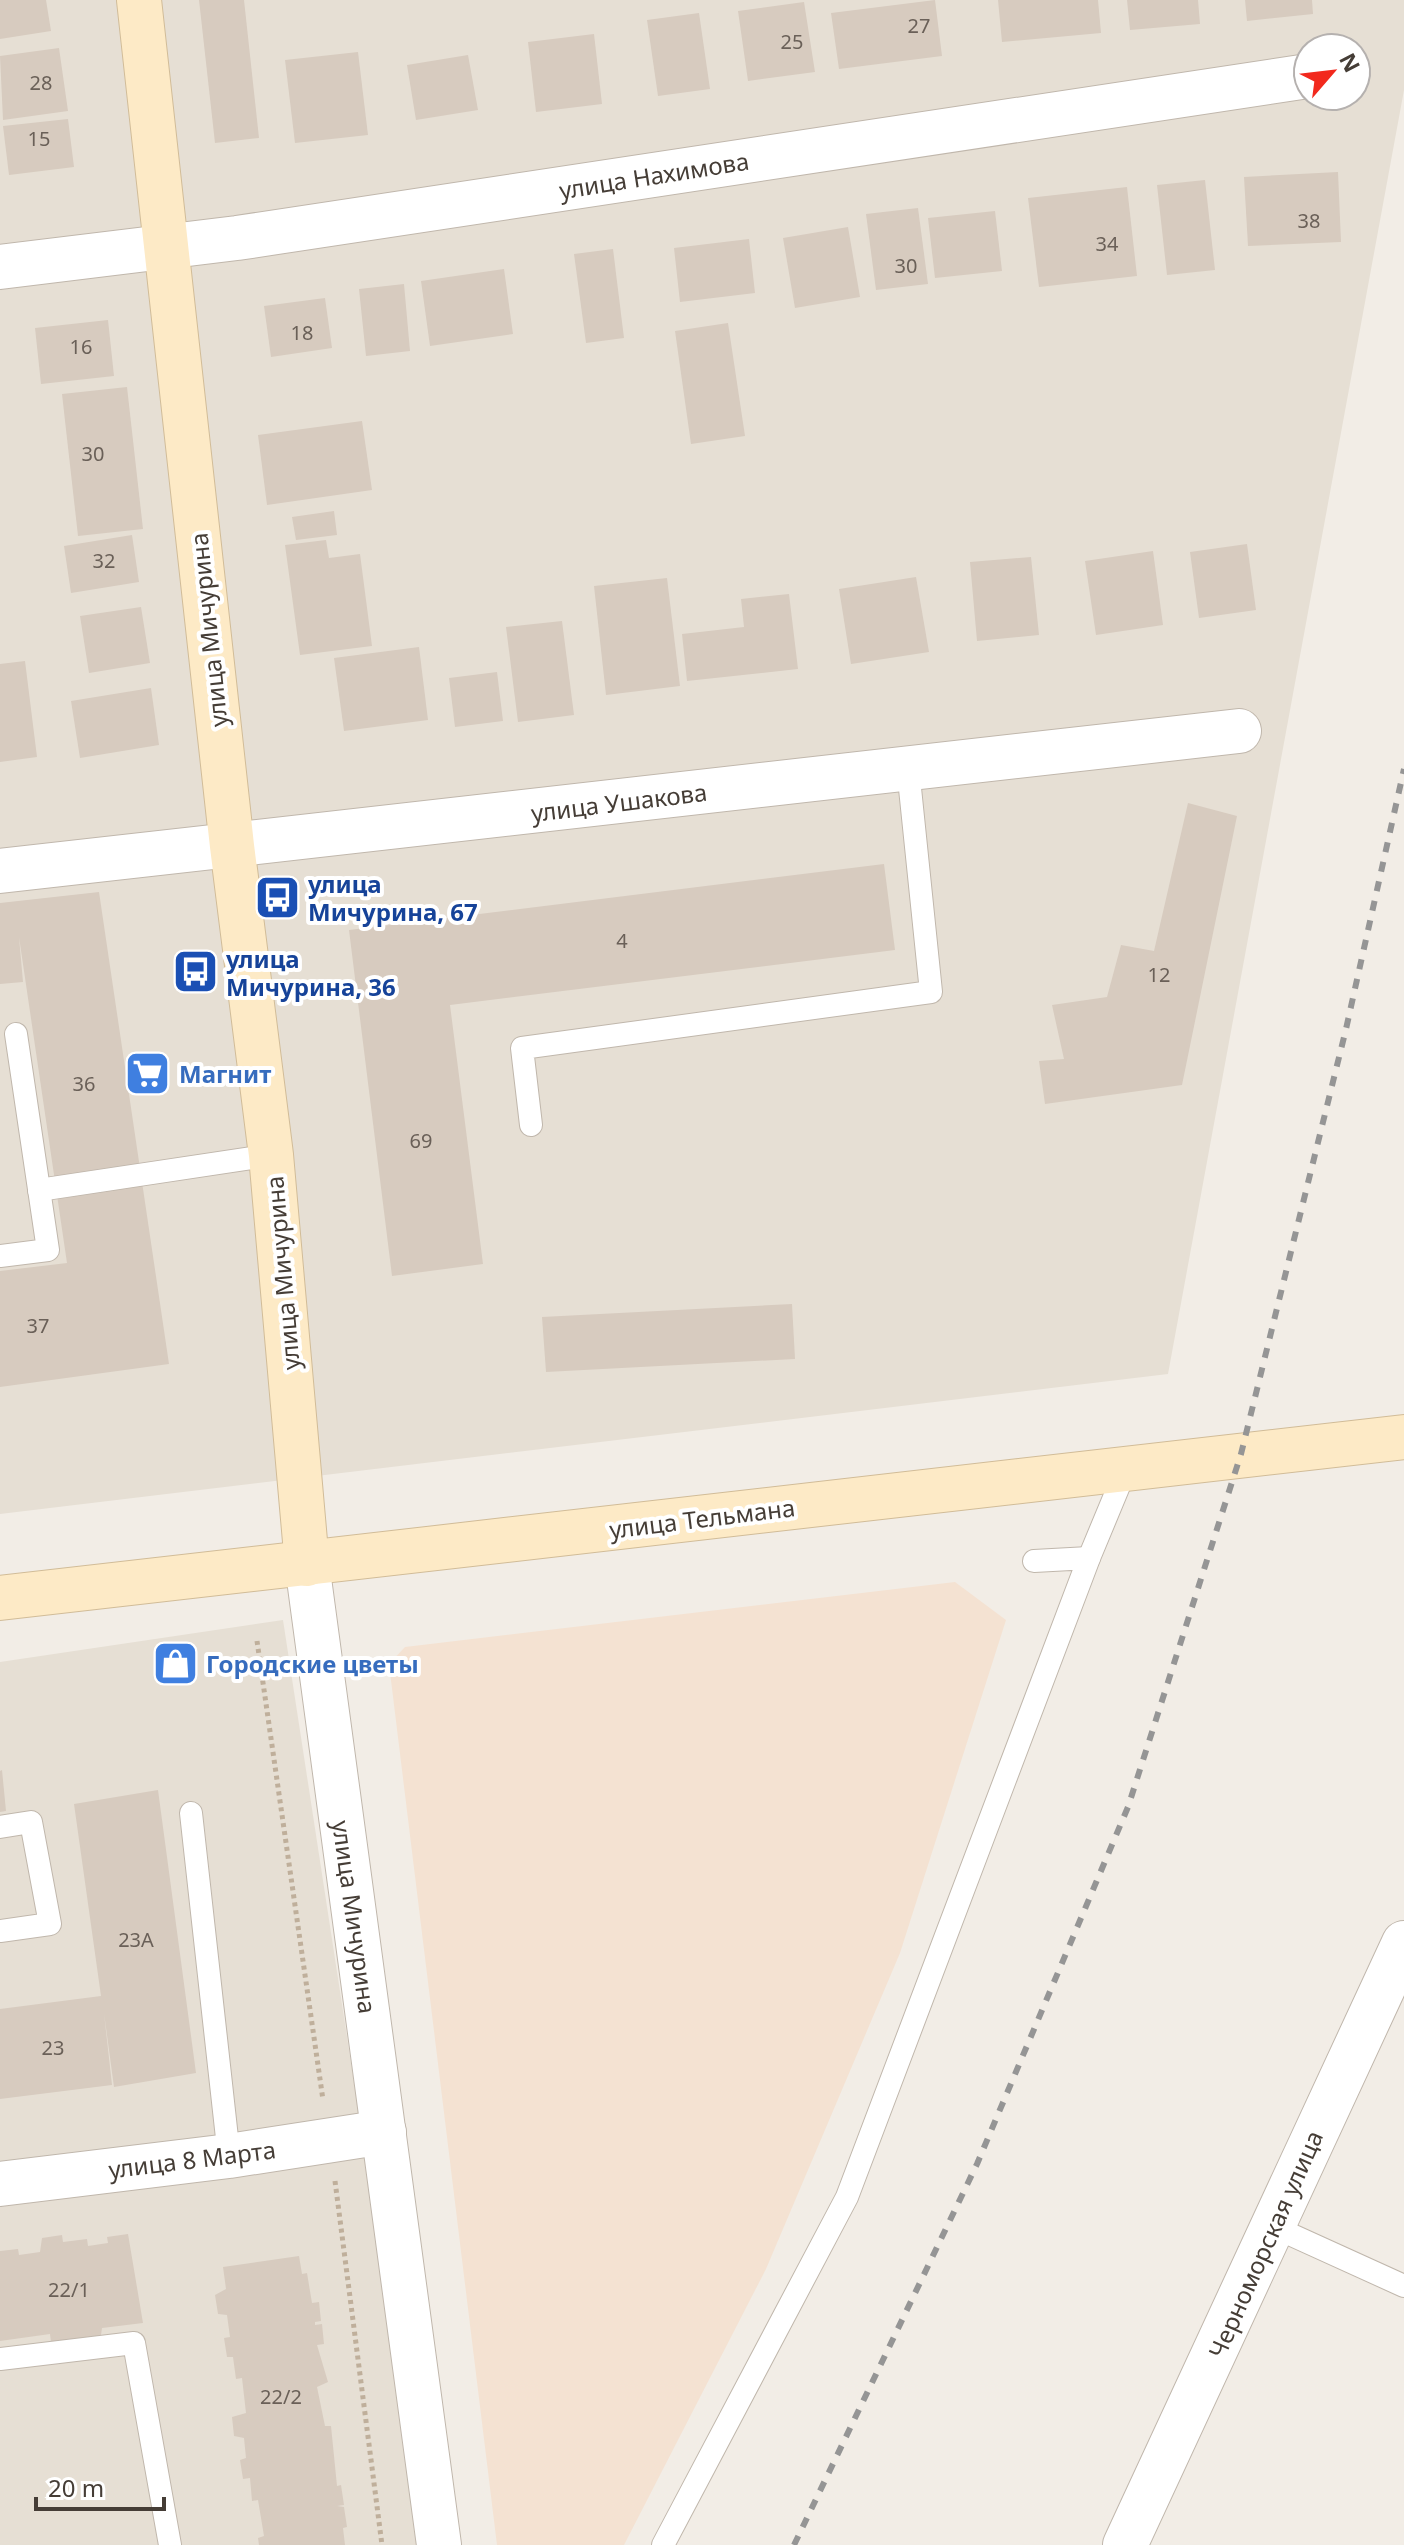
<svg xmlns="http://www.w3.org/2000/svg" width="1404" height="2545" font-family="'Noto Sans',sans-serif">
<style>
.residential{fill:#e6dfd4;fill-rule:evenodd}
.commercial{fill:#f4e2d2}
.building{fill:#d7cbbf}
.lines{fill:none;stroke-linecap:round;stroke-linejoin:round}
.lane-casing{stroke:#c0b7ac;stroke-width:24}
.street-casing{stroke:#c0b7ac;stroke-width:46}
.secondary-casing{stroke:#d1bc98;stroke-width:46}
.path{stroke:#bfaf9b;stroke-width:5;stroke-dasharray:4 4;stroke-linecap:butt}
.lane{stroke:#fff;stroke-width:22}
.street{stroke:#fff;stroke-width:44}
.secondary{stroke:#fdeac6;stroke-width:44}
.rail{stroke:#959595;stroke-width:6;stroke-dasharray:10 10;stroke-linecap:butt}
.labels{text-anchor:middle;dominant-baseline:central;stroke-width:8;stroke-linejoin:round;paint-order:stroke}
.number-label{font-size:20px;fill:#6a6058}
.street-label{font-size:24px;fill:#453d36;stroke:#fff}
.transit-label{font-size:24px;font-weight:bold;fill:#164399;stroke:#fff;text-anchor:start}
.shop-label{font-size:24px;font-weight:bold;fill:#366cbe;stroke:#fff;text-anchor:start}
</style>
<rect width="100%" height="100%" fill="#f2ede6"/>
<g class="residential">
<path d="M0 0H1404V90L1168 1374 0 1514ZM1308 48H1356V96H1308Z"/>
<polygon points="283,1620 425,2545 0,2545 0,1662"/>
</g>
<polygon class="commercial" points="955,1582 1006,1620 900,1953 766,2269 624,2545 497,2545 389,1664 405,1647"/>
<g class="building">
<polygon points="0,0 46,0 51,31 0,39"/>
<polygon points="199,0 244,0 259,138 215,143"/>
<polygon points="935,0 942,56 839,69 831,13"/>
<polygon points="998,0 1098,0 1101,33 1002,42"/>
<polygon points="1127,0 1198,0 1200,24 1130,30"/>
<polygon points="1245,0 1312,0 1313,14 1247,21"/>
<polygon points="804,2 815,72 748,81 738,11"/>
<polygon points="699,13 710,89 658,96 647,20"/>
<polygon points="594,34 602,104 536,112 528,42"/>
<polygon points="59,48 68,111 3,120 0,56"/>
<polygon points="358,52 368,135 295,143 285,60"/>
<polygon points="468,55 478,110 416,120 407,65"/>
<polygon points="68,119 74,167 9,175 3,126"/>
<polygon points="1338,172 1341,242 1248,246 1244,177"/>
<polygon points="1205,180 1215,270 1167,275 1157,185"/>
<polygon points="1127,187 1137,276 1039,287 1028,198"/>
<polygon points="918,208 928,284 876,290 866,214"/>
<polygon points="995,211 1002,271 935,278 928,218"/>
<polygon points="848,227 860,297 795,308 783,238"/>
<polygon points="749,239 755,293 680,302 674,248"/>
<polygon points="613,249 624,338 586,343 574,254"/>
<polygon points="504,269 513,334 430,346 421,281"/>
<polygon points="404,284 410,351 366,356 359,289"/>
<polygon points="325,298 332,348 271,357 264,306"/>
<polygon points="108,320 114,376 41,384 35,328"/>
<polygon points="728,323 745,436 691,444 675,331"/>
<polygon points="127,387 143,529 78,536 62,394"/>
<polygon points="362,421 372,490 267,505 258,435"/>
<polygon points="334,511 337,535 296,540 292,517"/>
<polygon points="132,535 139,582 71,593 64,546"/>
<polygon points="326,540 329,558 360,554 372,646 300,655 285,545"/>
<polygon points="1247,544 1256,610 1199,618 1190,552"/>
<polygon points="1153,551 1163,625 1096,635 1085,561"/>
<polygon points="1031,557 1039,635 977,641 970,562"/>
<polygon points="916,577 929,652 851,664 839,589"/>
<polygon points="667,578 680,686 606,695 594,586"/>
<polygon points="789,594 798,669 687,681 682,634 744,627 741,599"/>
<polygon points="141,607 150,663 89,673 80,616"/>
<polygon points="562,621 574,715 518,722 506,627"/>
<polygon points="419,647 428,720 344,731 334,658"/>
<polygon points="25,661 37,757 0,762 0,664"/>
<polygon points="497,672 503,721 455,727 449,678"/>
<polygon points="151,688 159,745 80,758 71,701"/>
<polygon points="1188,803 1237,816 1182,1085 1045,1104 1039,1061 1064,1059 1052,1005 1107,997 1121,945 1154,951"/>
<polygon points="884,864 895,950 450,1005 483,1264 392,1276 349,930"/>
<polygon points="99,892 169,1364 0,1387 0,1271 67,1263 19,937 23,982 0,984 0,903"/>
<polygon points="792,1304 795,1359 546,1372 542,1317"/>
<polygon points="2,1770 6,1811 0,1812 0,1771"/>
<polygon points="158,1790 196,2073 114,2087 104,2013 112,2085 0,2099 0,2009 101,1996 74,1804"/>
<polygon points="128,2234 143,2323 102,2328 100,2342 81,2345 80,2338 51,2342 50,2334 0,2341 0,2251 18,2249 19,2255 40,2252 42,2238 62,2235 63,2242 87,2239 88,2246 108,2243 107,2237"/>
<polygon points="299,2256 302,2274 307,2273 312,2303 319,2302 321,2321 315,2322 315,2325 322,2324 324,2344 317,2345 328,2382 317,2387 325,2426 331,2426 337,2486 341,2485 344,2505 337,2506 344,2507 347,2527 343,2528 345,2545 259,2545 258,2538 264,2536 258,2500 252,2501 250,2478 243,2479 240,2460 246,2458 244,2438 234,2436 232,2417 246,2413 242,2378 236,2379 233,2357 227,2357 224,2338 230,2337 227,2315 218,2314 215,2295 226,2289 223,2267"/>
</g>
<g class="lines">
<defs>
<g id="lane">
<polyline points="531,1125 522,1048 931,992 908,769"/>
<polyline points="39,1190 271,1155"/>
<polyline points="0,1256 48,1250 16,1034"/>
<polyline points="1089,1558 1126,1469"/>
<polyline points="191,1813 229,2156"/>
<polyline points="0,1827 31,1822 50,1924 0,1931"/>
<polyline points="1274,2227 1404,2286"/>
<polyline points="0,2359 134,2343 170,2545"/>
<polyline points="663,2545 847,2197 1089,1558 1034,1561"/>
</g>
<g id="street">
<polyline points="0,267 237,238 1308,76"/>
<polyline points="0,871 1239,731"/>
<polyline points="307,1564 439,2545"/>
<polyline points="0,2184 229,2156 384,2132"/>
<polyline points="1125,2545 1404,1943"/>
</g>
<g id="secondary">
<polyline points="139,0 232,846 271,1155 307,1564"/>
<polyline points="0,1598 1404,1437"/>
</g>
</defs>
<use href="#lane" class="lane-casing"/>
<use href="#street" class="street-casing"/>
<use href="#secondary" class="secondary-casing"/>
<g class="path">
<polyline points="257,1641 323,2100"/>
<polyline points="335,2181 382,2545"/>
</g>
<use href="#lane" class="lane"/>
<use href="#street" class="street"/>
<use href="#secondary" class="secondary"/>
<polyline class="rail" points="794,2545 977,2164 1128,1807 1241,1454 1346,1029 1404,769"/>
</g>
<defs>
<symbol id="bus-square" viewBox="-11 -11 22 22"><rect x="-9" y="-9" width="18" height="18" rx="4" fill="#1a4fb4" stroke="#fff"/><path d="M-5-6H5V4H4V6H2V4H-2V6H-4V4H-5ZM-3.5-4V0h7V-4ZM-3.5 1.2v1.5H-2V1.2ZM2 1.2v1.5H3.5V1.2Z" fill="#fff"/></symbol>
<symbol id="supermarket-square" viewBox="-11 -11 22 22"><rect x="-9" y="-9" width="18" height="18" rx="4" fill="#3f7fe0" stroke="#fff"/><path d="M-6-5.5h2.5l.6 2H6L4.5 2H-2.5L-4.4-4H-6ZM-1.5 3.2a1.3 1.3 0 1 0 .1 0ZM3 3.2a1.3 1.3 0 1 0 .1 0Z" fill="#fff"/></symbol>
<symbol id="shop-square" viewBox="-11 -11 22 22"><rect x="-9" y="-9" width="18" height="18" rx="4" fill="#3f7fe0" stroke="#fff"/><path d="M-5-2.5h2.3a2.7 3.5 0 0 1 5.4 0H5L5.5 6h-11ZM-1.5-2.5h3a1.5 2.3 0 0 0-3 0Z" fill="#fff"/></symbol>
</defs>
<g fill-rule="evenodd">
<use href="#bus-square" x="252" y="872" width="51" height="51"/>
<use href="#bus-square" x="170" y="946" width="51" height="51"/>
<use href="#supermarket-square" x="122" y="1048" width="51" height="51"/>
<use href="#shop-square" x="150" y="1638" width="51" height="51"/>
</g>
<g class="labels">
<g class="number-label">
<text x="919" y="25">27</text>
<text x="792" y="41">25</text>
<text x="41" y="82">28</text>
<text x="39" y="138">15</text>
<text x="1309" y="220">38</text>
<text x="1107" y="243">34</text>
<text x="906" y="265">30</text>
<text x="302" y="332">18</text>
<text x="81" y="346">16</text>
<text x="93" y="453">30</text>
<text x="104" y="560">32</text>
<text x="622" y="940">4</text>
<text x="1159" y="974">12</text>
<text x="84" y="1083">36</text>
<text x="421" y="1140">69</text>
<text x="38" y="1325">37</text>
<text x="136" y="1939">23А</text>
<text x="53" y="2047">23</text>
<text x="69" y="2289">22/1</text>
<text x="281" y="2396">22/2</text>
</g>
<g class="street-label">
<text transform="translate(654 175) rotate(-9)">улица Нахимова</text>
<text transform="translate(208 630) rotate(-96)">улица Мичурина</text>
<text transform="translate(619 802) rotate(-7)">улица Ушакова</text>
<text transform="translate(282 1273) rotate(-95)">улица Мичурина</text>
<text transform="translate(702 1518) rotate(-7)">улица Тельмана</text>
<text transform="translate(355 1917) rotate(82)">улица Мичурина</text>
<text transform="translate(192 2159) rotate(-7)">улица 8 Марта</text>
<text transform="translate(1265 2244) rotate(-66)">Черноморская улица</text>
</g>
<g class="transit-label">
<text x="308" y="883">улица<tspan x="308" dy="28">Мичурина, 67</tspan></text>
<text x="226" y="958">улица<tspan x="226" dy="28">Мичурина, 36</tspan></text>
</g>
<g class="shop-label">
<text x="179" y="1073">Магнит</text>
<text x="206" y="1663">Городские цветы</text>
</g>
</g>
<g transform="translate(1332 72) rotate(62)"><circle r="38" fill="#ffffff" stroke="#b5b1af" stroke-width="2"/>
<path d="M0-6L14 30L0 20L-14 30Z" fill="#f2291d"/>
<text y="-12" font-size="22" font-weight="bold" text-anchor="middle" fill="#453d36">N</text>
</g>
<path d="M36 2497v12h128v-12" fill="none" stroke="#453d36" stroke-width="4"/>
<text x="48" y="2497" font-size="24" fill="#453d36" stroke="#ffffff" stroke-width="6" paint-order="stroke">20 m</text>
</svg>
